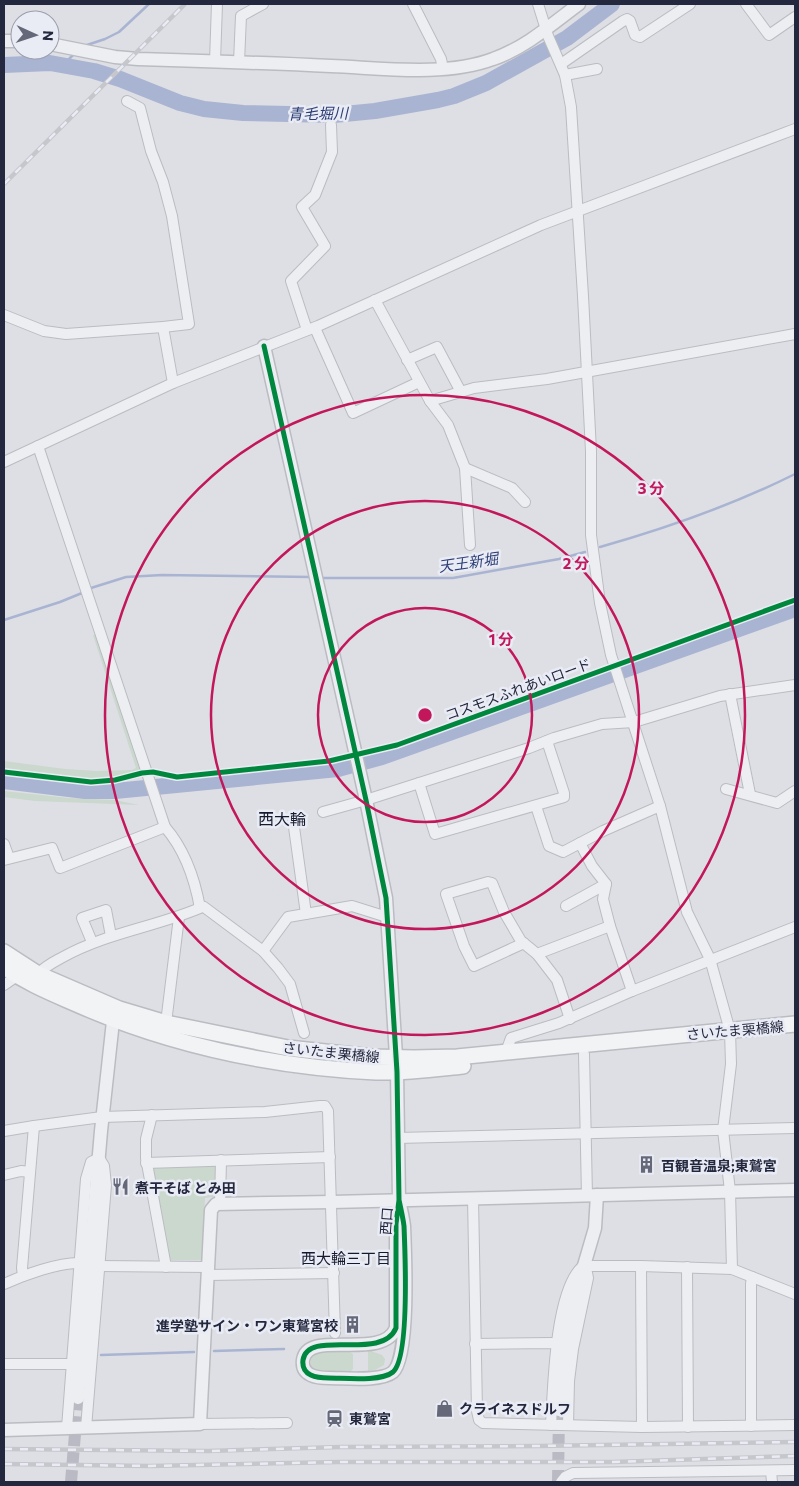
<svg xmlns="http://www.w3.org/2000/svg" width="799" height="1486" font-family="Commissioner,'Noto Sans JP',sans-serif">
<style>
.green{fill:#cbd8cd}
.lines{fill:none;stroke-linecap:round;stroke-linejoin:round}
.stream{stroke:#a9b4d2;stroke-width:2.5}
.river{stroke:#a9b4d2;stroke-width:16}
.tertiary-tunnel{stroke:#b9bac3;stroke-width:12;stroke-dasharray:12 6;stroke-linecap:butt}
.minor-casing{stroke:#bbbcc2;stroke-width:12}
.tertiary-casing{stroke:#bbbcc2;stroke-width:15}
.primary-casing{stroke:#babcc2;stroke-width:18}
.minor{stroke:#edeef1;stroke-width:10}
.tertiary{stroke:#edeef1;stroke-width:12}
.primary{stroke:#f2f3f5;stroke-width:15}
.rail-casing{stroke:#c6c7cc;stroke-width:4.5}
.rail{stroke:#eaecf5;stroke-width:2.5;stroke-dasharray:8;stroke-linecap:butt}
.cycleway-casing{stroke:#eaecf5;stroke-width:8}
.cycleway{stroke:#00873e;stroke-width:5}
.ring{fill:none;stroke:#c2185b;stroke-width:2.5}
.labels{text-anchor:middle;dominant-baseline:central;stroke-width:5;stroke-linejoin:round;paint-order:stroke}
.street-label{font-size:14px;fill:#24283e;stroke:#eaecf5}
.poi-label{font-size:14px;font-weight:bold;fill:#24283e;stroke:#eaecf5;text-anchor:start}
.water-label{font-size:15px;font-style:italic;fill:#2b3d75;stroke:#eaecf5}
.neighbourhood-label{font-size:15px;fill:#161a2e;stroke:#eaecf5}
.quarter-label{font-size:16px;fill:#161a2e;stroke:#eaecf5}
.centre{fill:#c2185b;stroke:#eaecf5;stroke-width:2.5}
.ring-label{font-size:15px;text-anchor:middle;font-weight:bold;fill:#c2185b;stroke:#eaecf5;stroke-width:5;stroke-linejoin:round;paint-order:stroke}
</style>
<rect width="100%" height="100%" fill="#dedfe4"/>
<g class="green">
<path d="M97 634 141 769C108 789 41 773 4 768V761L65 769 97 771 132 770 136 768 93 635Z"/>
<polygon points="4,791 69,798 115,800 139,805 35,801 4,797"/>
<polygon points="213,1164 218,1168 217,1194 213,1197 205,1198 202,1259 201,1260 171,1260 170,1259 153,1167"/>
<path d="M347 1350 353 1354V1369L351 1371 320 1372 311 1367V1359C319 1348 335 1351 347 1350Z"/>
<polygon points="368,1350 382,1355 385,1359 384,1365 375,1370 368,1371"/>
</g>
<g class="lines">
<g class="stream">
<polyline points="84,46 105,39 119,32 149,4"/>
<polyline points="62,66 74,54"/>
<path d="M600 547C667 528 733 505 795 474"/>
<polyline points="322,578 453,578 559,559 585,552"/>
<polyline points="91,588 126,577 162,575 311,577"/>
<polyline points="4,620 60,602 82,593"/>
<polyline points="214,1351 284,1349"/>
<polyline points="101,1355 194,1352"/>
</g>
<g class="river">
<polyline points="4,65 50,63 94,71 120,79 180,103 204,109 243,113 334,115 375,111 438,100 454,96 486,83 567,38 612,4"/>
<polyline points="4,781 85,791 115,791 338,769 382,757 795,609"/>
</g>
<g class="tertiary-tunnel">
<polyline points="71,1482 78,1398"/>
<polyline points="558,1482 559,1410"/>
</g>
<defs>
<g id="minor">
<polyline points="413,4 441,59 443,69"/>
<polyline points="538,4 548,36 565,75 571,107 583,296 591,451 591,535 600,603 611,655 660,806 687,912 710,959 730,1031 731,1064 723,1130 730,1191 732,1269"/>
<polyline points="746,4 769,35 795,17"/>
<polyline points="215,61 217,4"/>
<polyline points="239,62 241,16 263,4"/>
<polyline points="561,64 623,21 627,19 630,21 635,35 640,37 690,4"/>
<polyline points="565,75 597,69"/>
<polyline points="375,300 430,401 474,388 547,379 795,334"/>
<polyline points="4,315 44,331 66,334 163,327 189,324 172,216 163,182 151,151 140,108 127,101"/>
<polyline points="163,327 173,383"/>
<polyline points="315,328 353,413 419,382"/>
<polyline points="307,330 291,281 325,246 302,207 315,195 332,152 331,125"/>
<polyline points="407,360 437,347 461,392"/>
<polyline points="430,401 448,425 465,468 470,545"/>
<polyline points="4,462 173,383 318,326 541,225 795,129"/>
<polyline points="465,468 512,488 525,502"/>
<polyline points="730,694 750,794"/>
<polyline points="419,783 435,834 561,798 564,797 564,793 547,741"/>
<polyline points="726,789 777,803 795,791"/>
<polyline points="536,806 549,846 563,852 603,831 660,806"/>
<polyline points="323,812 366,800 529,748 554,738 602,724 634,722 720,696 795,685"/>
<polyline points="293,820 306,914"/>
<polyline points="580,843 592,866 606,884 603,899 610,926 632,991"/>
<polyline points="4,844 9,858"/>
<polyline points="4,860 52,848 60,868 165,827"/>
<polyline points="199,906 204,907 263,951 278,968 290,984 304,1033"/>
<polyline points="566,906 606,884"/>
<polyline points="92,942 82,918 106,910 111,936"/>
<polyline points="524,943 474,966 464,946 446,894 488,882 492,883 504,912 521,941 537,954 557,980 570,1019"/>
<polyline points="263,951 288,917 352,906 387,917"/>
<polyline points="537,954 610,926"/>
<path d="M38 974C45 966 54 962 63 957 106 933 155 927 200 908 195 880 185 850 165 827L38 446"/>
<polyline points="4,985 17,976"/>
<polyline points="166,1023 179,917"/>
<polyline points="506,1052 511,1038 559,1023 632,991 795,927"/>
<polyline points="584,1054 587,1196"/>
<polyline points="152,1115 146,1139 146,1158 166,1267"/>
<polyline points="4,1131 34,1126 102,1117 265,1112 320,1106 325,1106 328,1111 335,1333"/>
<polyline points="397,1138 795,1128"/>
<polyline points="146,1163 330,1157"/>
<polyline points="4,1175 21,1171 30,1172"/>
<polyline points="473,1198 477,1411 479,1420 483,1423 642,1427 795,1425"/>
<polyline points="220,1203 221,1160"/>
<polyline points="99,1266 209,1267"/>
<polyline points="641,1266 642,1427"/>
<polyline points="687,1267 688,1427"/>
<polyline points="208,1275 334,1273"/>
<polyline points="23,1276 22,1268 34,1126"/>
<path d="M4 1284C24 1275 59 1262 81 1263"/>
<polyline points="475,1344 551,1343 556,1344"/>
<polyline points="4,1364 72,1364"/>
<polyline points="200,1424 287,1423"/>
<path d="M551 1425C553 1388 555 1289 583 1266H641L732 1269 795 1294"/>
<polyline points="568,1425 569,1381 573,1349 588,1278 587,1273 583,1266"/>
<polyline points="751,1426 751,1284 752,1277"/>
<polyline points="67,1428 86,1179 91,1162 99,1158 104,1166 106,1185 86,1428"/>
<polyline points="771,1471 772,1482"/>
<polyline points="561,1482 565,1477 573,1473 795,1470"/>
</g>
<g id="tertiary">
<polyline points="4,41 20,41"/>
<path d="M50 44 115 57 138 59C203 61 267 63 331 66 382 68 445 77 493 59 525 48 552 24 579 4"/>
<path d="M264 346 366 800 386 898 397 1072 399 1200 396 1224V1328C382 1362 308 1328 303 1360 301 1376 317 1378 329 1378 344 1378 381 1382 393 1372 410 1357 405 1251 404 1226 403 1218 401 1209 399 1200"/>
<polyline points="78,1398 101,1131 113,1021 118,1012"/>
<polyline points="559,1410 560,1384 565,1339 571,1310 595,1228 597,1195"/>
<polyline points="4,1430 200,1424 211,1210 216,1204 332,1202 795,1190"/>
</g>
<g id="primary">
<polyline points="4,952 38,974 119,1009 166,1023 288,1048 372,1057 414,1058 457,1057 795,1024"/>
<path d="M4 967C27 983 49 992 74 1003 169 1045 273 1067 376 1072 405 1073 434 1069 463 1066"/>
</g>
</defs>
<use href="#minor" class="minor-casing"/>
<use href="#tertiary" class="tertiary-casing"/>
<use href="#primary" class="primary-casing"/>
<use href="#minor" class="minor"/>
<use href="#tertiary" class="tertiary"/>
<use href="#primary" class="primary"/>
<defs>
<g id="rail">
<polyline points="4,184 185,4"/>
<polyline points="4,1449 208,1451 341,1447 539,1446 795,1442"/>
<polyline points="4,1464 150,1466 338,1462 613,1462 795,1456"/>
</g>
</defs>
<use href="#rail" class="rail-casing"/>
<use href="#rail" class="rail"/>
<defs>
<g id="cycleway">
<path d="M264 346 366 800 386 898 397 1072 399 1200 396 1224V1328C382 1362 308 1328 303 1360 301 1376 317 1378 329 1378 344 1378 381 1382 393 1372 410 1357 405 1251 404 1226 403 1218 401 1209 399 1200"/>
<polyline points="4,772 91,782 115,780 142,773 153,772 177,777 329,761 397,745 795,600"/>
</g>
</defs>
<use href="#cycleway" class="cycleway-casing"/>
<use href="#cycleway" class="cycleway"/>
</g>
<g class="ring">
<circle cx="425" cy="715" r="107"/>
<circle cx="425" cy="715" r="214"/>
<circle cx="425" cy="715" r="320"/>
</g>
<defs>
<symbol id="building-bare" viewBox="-9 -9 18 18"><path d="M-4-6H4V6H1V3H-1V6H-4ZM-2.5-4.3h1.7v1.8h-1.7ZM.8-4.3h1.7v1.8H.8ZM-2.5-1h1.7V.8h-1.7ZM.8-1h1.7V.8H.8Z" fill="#656878" stroke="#eaecf5" stroke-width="2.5" paint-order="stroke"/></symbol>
<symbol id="restaurant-bare" viewBox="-9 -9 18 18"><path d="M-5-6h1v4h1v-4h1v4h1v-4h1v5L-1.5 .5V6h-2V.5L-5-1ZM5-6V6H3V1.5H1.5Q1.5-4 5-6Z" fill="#656878" stroke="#eaecf5" stroke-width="2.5" paint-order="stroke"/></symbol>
<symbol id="shop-bare" viewBox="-9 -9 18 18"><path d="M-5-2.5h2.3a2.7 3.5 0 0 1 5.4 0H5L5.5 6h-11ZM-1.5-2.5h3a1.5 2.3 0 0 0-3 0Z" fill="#656878" stroke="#eaecf5" stroke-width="2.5" paint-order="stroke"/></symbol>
<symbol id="station-bare" viewBox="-9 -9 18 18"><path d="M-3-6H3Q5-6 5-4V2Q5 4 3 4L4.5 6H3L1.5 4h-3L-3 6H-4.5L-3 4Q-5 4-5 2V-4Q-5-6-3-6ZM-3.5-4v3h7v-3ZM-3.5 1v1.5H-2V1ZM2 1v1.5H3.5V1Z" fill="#656878" stroke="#eaecf5" stroke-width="2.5" paint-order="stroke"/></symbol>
</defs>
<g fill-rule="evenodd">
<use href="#building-bare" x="634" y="1152" width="25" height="25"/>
<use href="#restaurant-bare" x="108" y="1174" width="25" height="25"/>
<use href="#building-bare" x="340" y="1312" width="25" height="25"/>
<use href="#shop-bare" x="432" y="1396" width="25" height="25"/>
<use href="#station-bare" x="322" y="1406" width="25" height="25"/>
</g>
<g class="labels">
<g class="street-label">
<text transform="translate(518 689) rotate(-20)">コスモスふれあいロード</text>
<text transform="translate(735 1030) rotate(-5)">さいたま栗橋線</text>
<text transform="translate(331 1052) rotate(6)">さいたま栗橋線</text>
<text transform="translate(386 1221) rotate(-86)">西口</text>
</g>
<g class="poi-label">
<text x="661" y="1165">百観音温泉;東鷲宮</text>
<text x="135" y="1187">煮干そば とみ田</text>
<text x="338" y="1325" text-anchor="end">進学塾サイン・ワン東鷲宮校</text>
<text x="459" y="1408">クライネスドルフ</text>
<text x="349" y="1418">東鷲宮</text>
</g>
<g class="water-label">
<text transform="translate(318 113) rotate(-1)">青毛堀川</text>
<text transform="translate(468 562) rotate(-8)">天王新堀</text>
</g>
<g class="neighbourhood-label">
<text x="346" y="1258">西大輪三丁目</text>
</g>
<g class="quarter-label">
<text x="282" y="818">西大輪</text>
</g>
</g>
<circle cx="425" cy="715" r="8" class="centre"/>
<g class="ring-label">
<text x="651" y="494">3 分</text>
<text x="576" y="569">2 分</text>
<text x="501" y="645">1 分</text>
</g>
<rect width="799" height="1486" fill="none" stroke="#24283e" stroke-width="10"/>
<g transform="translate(35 35) rotate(93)"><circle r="24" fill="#eaecf5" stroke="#9b9eac"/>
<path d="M0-4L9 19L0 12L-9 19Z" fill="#656878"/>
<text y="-8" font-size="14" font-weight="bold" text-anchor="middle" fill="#24283e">N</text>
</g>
</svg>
